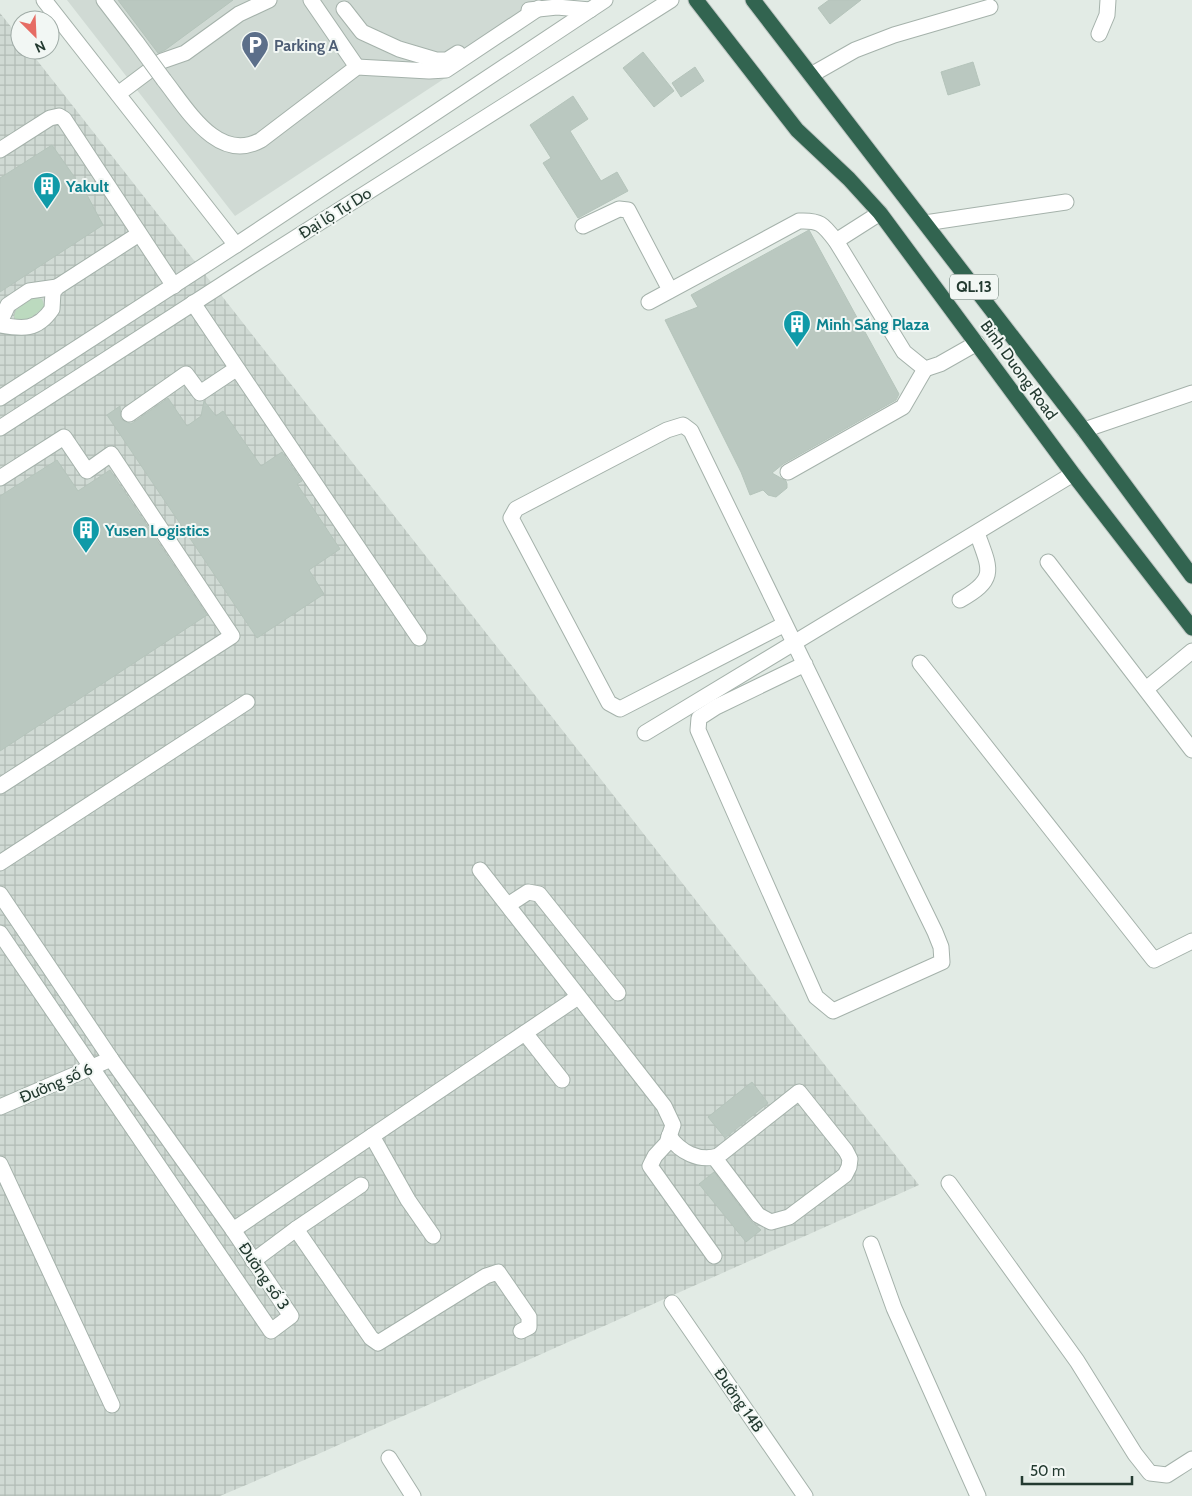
<svg xmlns="http://www.w3.org/2000/svg" width="1192" height="1496" font-family="Cabin,sans-serif">
<style>
.built{fill:#d0dad4}
.industrial{fill:url(#industrial-grid)}
.grass{fill:#bcdabf}
.building{fill:#bac8c0;stroke:#b5c4bb}
.lines{fill:none;stroke-linecap:round;stroke-linejoin:round}
.minor-casing{stroke:#a5b2ab;stroke-width:17}
.highway-casing{stroke:#c1c8c5;stroke-width:17}
.minor{stroke:#fff;stroke-width:15}
.highway{stroke:#326450;stroke-width:15}
.minor-bridge-casing{stroke:#a5b2ab;stroke-width:17;stroke-linecap:butt}
.minor-bridge{stroke:#fff;stroke-width:15}
.labels{text-anchor:middle;dominant-baseline:central;stroke-width:4;stroke-linejoin:round;paint-order:stroke}
.shield{fill:#f2f7f4;stroke:#61736b;stroke-width:1}
.shield-label{font-size:15px;font-weight:bold;fill:#233a30}
.service-label{font-size:16px;font-weight:bold;fill:#4e5e75;stroke:#f2f7f4;text-anchor:start}
.culture-label{font-size:16px;font-weight:bold;fill:#0d838f;stroke:#f2f7f4;text-anchor:start}
.street-label{font-size:16px;fill:#233a30;stroke:#f2f7f4}
</style>
<defs>
<pattern id="industrial-grid" width="8" height="8" patternUnits="userSpaceOnUse" patternTransform="scale(1.25)"><rect width="8" height="8" fill="#d0dad4"/><path d="M0 4h8M4 0v8" fill="none" stroke="#b2bcb6"/></pattern>
</defs>
<rect width="100%" height="100%" fill="#e2ebe5"/>
<polygon class="built" points="67,0 564,0 235,216"/>
<polygon class="industrial" points="0,13 20,38 20,50 29,50 919,1185 316,1455 220,1496 0,1496"/>
<polygon class="grass" points="34,297 42,299 45,307 26,321 16,321 14,316 16,310"/>
<g class="building">
<polygon points="118,0 233,0 165,50 158,53"/>
<polygon points="829,0 861,0 830,24 818,8"/>
<polygon points="643,52 674,91 654,107 623,68"/>
<polygon points="973,62 980,85 948,95 941,72"/>
<polygon points="695,67 704,81 681,97 672,83"/>
<polygon points="573,96 588,119 570,131 601,181 617,172 628,191 578,218 543,163 551,158 530,125"/>
<polygon points="52,145 87,195 103,225 0,292 0,178"/>
<polygon points="809,230 899,394 896,400 783,464 772,473 786,481 787,484 787,488 776,497 768,495 763,490 750,495 741,472 665,320 698,307 691,295"/>
<polygon points="168,398 187,426 201,416 204,401 216,416 223,411 261,466 282,452 302,481 297,484 340,549 309,570 324,594 257,638 107,415 120,406 121,419 131,424"/>
<polygon points="57,460 78,491 110,470 207,615 0,751 0,496"/>
<polygon points="752,1082 768,1103 725,1138 708,1117"/>
<polygon points="714,1172 751,1221 761,1230 746,1242 699,1184"/>
</g>
<g class="lines">
<defs>
<g id="minor">
<polyline points="44,0 236,245"/>
<polyline points="104,0 137,43"/>
<polyline points="311,0 357,67"/>
<polyline points="344,9 362,32 399,49 436,60 447,60 458,53"/>
<polyline points="529,10 557,7 590,10"/>
<polyline points="1099,34 1107,15 1108,0"/>
<polyline points="811,75 855,50 894,35 990,7"/>
<path d="M164 80C187 109 218 164 261 140L357 67 429 71 446 70 539 8"/>
<polyline points="118,94 162,61 185,53 239,14 269,0"/>
<polyline points="0,150 50,118 59,116 64,119 174,286"/>
<polyline points="925,223 1066,202"/>
<polyline points="583,226 619,209 628,210 670,290"/>
<polyline points="836,241 880,213"/>
<path d="M649 302 799 221C820 220 823 224 836 241L904 352 925 369 940 364 977 343"/>
<polyline points="193,303 419,638"/>
<polyline points="0,322 8,305 29,291 57,287"/>
<path d="M0 325C22 329 37 331 52 309L53 292 57 287 139 234"/>
<polyline points="0,398 236,245 605,0"/>
<polyline points="129,414 186,374 200,393 236,369"/>
<polyline points="0,428 251,266 671,0"/>
<polyline points="1084,430 1192,393"/>
<polyline points="788,472 903,407 925,369"/>
<polyline points="0,478 64,437 87,471 111,454 232,636 0,786"/>
<polyline points="1048,562 1192,750"/>
<path d="M960 600C998 579 990 569 977 533"/>
<polyline points="785,624 620,709 609,703 511,518 516,509 667,430 683,425 691,431 935,932 941,947 942,962 833,1011 816,997 698,730 699,718 716,707 805,664"/>
<polyline points="920,663 1154,960 1192,941"/>
<polyline points="1146,689 1192,651"/>
<polyline points="645,733 1073,474"/>
<polyline points="0,863 247,702"/>
<polyline points="480,870 664,1106 673,1125 667,1143 655,1156 650,1166 714,1256"/>
<polyline points="0,894 111,1059 233,1230 291,1316 271,1331 0,933"/>
<polyline points="508,905 528,892 539,894 618,993"/>
<polyline points="525,1033 562,1080"/>
<polyline points="0,1107 111,1059"/>
<polyline points="372,1136 408,1200 433,1236"/>
<path d="M669 1136C680 1152 699 1162 718 1156L799 1092 846 1151 850 1159 849 1167 845 1175 789 1217 771 1222 758 1215 714 1157"/>
<polyline points="0,1164 112,1405"/>
<polyline points="949,1183 1077,1361 1135,1454 1150,1473 1167,1475 1192,1459"/>
<polyline points="296,1229 361,1185"/>
<polyline points="233,1230 578,997"/>
<polyline points="871,1244 894,1308 978,1496"/>
<polyline points="253,1261 296,1229 371,1338 378,1343 486,1276 498,1272 529,1317 529,1327 521,1331"/>
<polyline points="672,1303 805,1496"/>
<polyline points="389,1458 413,1496"/>
</g>
<g id="highway">
<polyline points="696,0 797,130 849,179 880,213 1073,474 1192,628"/>
<polyline points="753,0 1084,430 1192,576"/>
</g>
</defs>
<use href="#minor" class="minor-casing"/>
<use href="#highway" class="highway-casing"/>
<use href="#minor" class="minor"/>
<use href="#highway" class="highway"/>
<defs>
<polyline id="minor-bridge" points="137,43 164,80"/>
</defs>
<use href="#minor-bridge" class="minor-bridge-casing"/>
<use href="#minor-bridge" class="minor-bridge"/>
</g>
<defs>
<symbol id="parking-pin" viewBox="-11 -11 22 30"><path d="M0 17L-7.5 6A9.5 9.5 0 1 1 7.5 6Z" fill="#5c6f8a" stroke="#f2f7f4"/><path d="M-3.5-5.5H1a3.5 3.5 0 0 1 0 7H-1V5.5H-3.5ZM-1-3.4V-.6H.8a1.4 1.4 0 0 0 0-2.8Z" fill="#fff"/></symbol>
<symbol id="building-pin" viewBox="-11 -11 22 30"><path d="M0 17L-7.5 6A9.5 9.5 0 1 1 7.5 6Z" fill="#0f9aa8" stroke="#f2f7f4"/><path d="M-4-6H4V6H1V3H-1V6H-4ZM-2.5-4.3h1.7v1.8h-1.7ZM.8-4.3h1.7v1.8H.8ZM-2.5-1h1.7V.8h-1.7ZM.8-1h1.7V.8H.8Z" fill="#fff"/></symbol>
</defs>
<g fill-rule="evenodd">
<use href="#parking-pin" x="239" y="29" width="32" height="43"/>
<use href="#building-pin" x="31" y="170" width="32" height="43"/>
<use href="#building-pin" x="781" y="308" width="32" height="43"/>
<use href="#building-pin" x="70" y="514" width="32" height="43"/>
</g>
<g class="labels">
<rect class="shield" x="950" y="274.5" width="48" height="25" rx="4"/>
<g class="shield-label">
<text x="974" y="287">QL.13</text>
</g>
<g class="service-label">
<text x="274" y="45">Parking A</text>
</g>
<g class="culture-label">
<text x="66" y="186">Yakult</text>
<text x="816" y="324">Minh Sáng Plaza</text>
<text x="105" y="530">Yusen Logistics</text>
</g>
<g class="street-label">
<text transform="translate(335 213) rotate(-32)">Đại lộ Tự Do</text>
<text transform="translate(1019 370) rotate(54)">Binh Duong Road</text>
<text transform="translate(56 1083) rotate(-23)">Đường số 6</text>
<text transform="translate(264 1276) rotate(56)">Đường số 3</text>
<text transform="translate(739 1400) rotate(55)">Đường 14B</text>
</g>
</g>
<g transform="translate(35 35) rotate(156)"><circle r="24" fill="#f2f7f4" stroke="#9faba6"/>
<path d="M0-4L9 19L0 12L-9 19Z" fill="#e66c64"/>
<text y="-8" font-size="14" font-weight="bold" text-anchor="middle" fill="#233a30">N</text>
</g>
<path d="M1022 1476v8h110v-8" fill="none" stroke="#233a30" stroke-width="2.5"/>
<text x="1030" y="1476" font-size="15" fill="#233a30" stroke="#f2f7f4" stroke-width="4" paint-order="stroke">50 m</text>
</svg>
